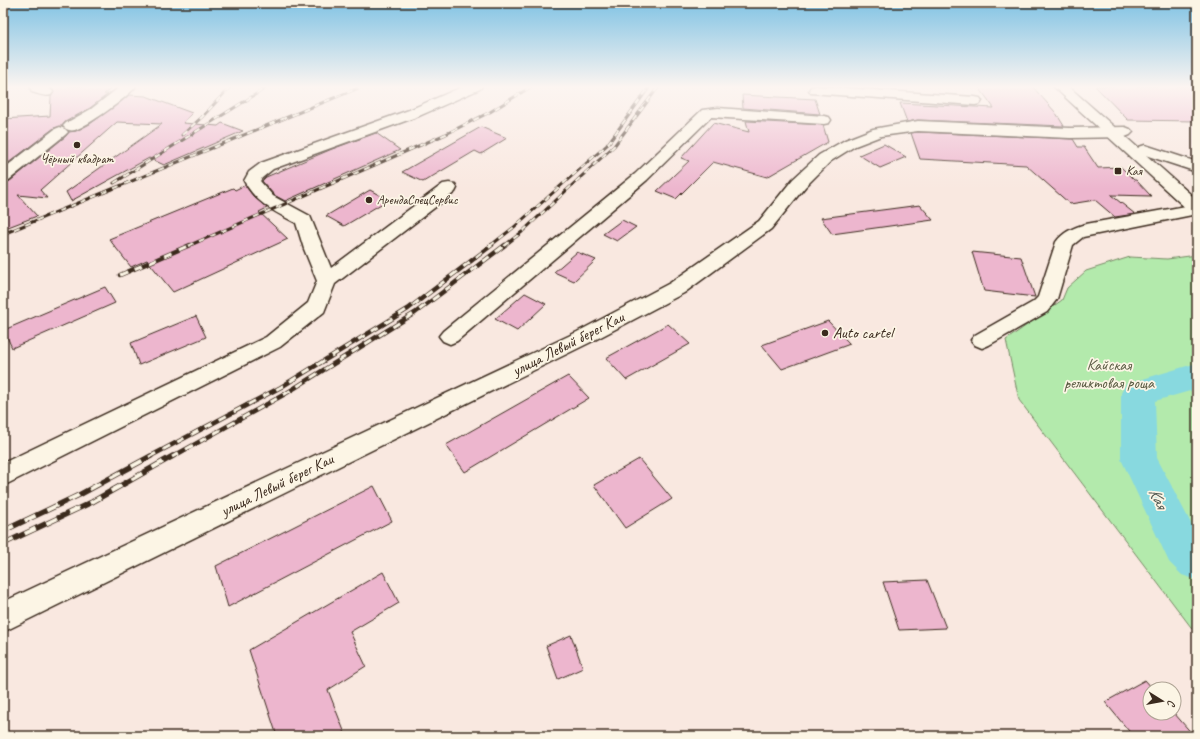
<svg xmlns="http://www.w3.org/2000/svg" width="1200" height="739" font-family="Caveat,sans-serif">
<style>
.green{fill:#b3eaac;stroke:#778a65}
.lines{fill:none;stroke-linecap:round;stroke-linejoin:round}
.river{fill:#88d9df;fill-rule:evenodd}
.building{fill:#edb6ce;stroke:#3b2a1e}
.minor-casing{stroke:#3b2a1e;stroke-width:3}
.major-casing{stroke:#3b2a1e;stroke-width:3}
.minor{fill:#fcf5e5;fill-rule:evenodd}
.major{fill:#fcf5e5;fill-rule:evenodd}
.rail-far2-casing{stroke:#3b2a1e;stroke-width:3}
.rail-far1-casing{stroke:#3b2a1e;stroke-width:4.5}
.rail-casing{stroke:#3b2a1e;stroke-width:5.5}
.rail-far2{stroke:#fcf5e5;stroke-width:2;stroke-dasharray:6;stroke-linecap:butt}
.rail-far1{stroke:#fcf5e5;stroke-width:3;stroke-dasharray:8;stroke-linecap:butt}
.rail{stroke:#fcf5e5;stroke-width:4;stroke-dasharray:12;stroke-linecap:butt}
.poi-dot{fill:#3b2a1e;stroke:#fcf5e5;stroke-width:1.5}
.labels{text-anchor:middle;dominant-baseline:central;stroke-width:3.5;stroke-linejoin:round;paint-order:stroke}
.far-poi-label{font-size:13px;fill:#3b2a1e;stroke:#fcf5e5;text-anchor:start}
.poi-label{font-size:16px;fill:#3b2a1e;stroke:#fcf5e5;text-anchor:start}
.street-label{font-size:16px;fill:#3b2a1e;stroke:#fcf5e5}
.park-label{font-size:16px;fill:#595a42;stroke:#fcf5e5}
.water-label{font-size:17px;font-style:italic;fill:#4e564e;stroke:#fcf5e5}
</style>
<rect width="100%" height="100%" fill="#f9e8e0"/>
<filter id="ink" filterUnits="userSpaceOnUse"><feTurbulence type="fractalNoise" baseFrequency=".025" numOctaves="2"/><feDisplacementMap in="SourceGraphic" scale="8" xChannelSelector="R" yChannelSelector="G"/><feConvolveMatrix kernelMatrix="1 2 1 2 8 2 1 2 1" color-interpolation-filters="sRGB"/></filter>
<g filter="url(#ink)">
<polygon class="green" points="1197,255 1197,635 1019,400 1006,340 1062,300 1067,288 1086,271 1130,257 1167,259"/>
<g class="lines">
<polygon class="river" points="1197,363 1197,389 1155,401 1157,458 1197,535 1197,580 1182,575 1169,562 1121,459 1121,393 1126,384"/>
</g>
<g class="building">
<polygon points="51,86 115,86 104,94 108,94 90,108 65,122 62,126 54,128 3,167 3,119 50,116 51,97 54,92"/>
<polygon points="978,86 1032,86 1056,113 1064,126 918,120 907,122 900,103 994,108"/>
<polygon points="1095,86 1197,86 1197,121 1128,120"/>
<polygon points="129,95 146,96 192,113 183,123 218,126 222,123 243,131 164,165 149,158 71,201 66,192 162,124 117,122 40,190 47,198 18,195 37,216 3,229 3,183 10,181 66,136 69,132 76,131 90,124"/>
<polygon points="742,95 815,99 820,114 743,108"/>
<polygon points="746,121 823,125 828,142 767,177 713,162 676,199 657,191 689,161 681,158 713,123 749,132"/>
<polygon points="481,127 507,138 481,154 475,151 423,182 402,172"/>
<polygon points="918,132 1073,139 1078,147 1084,147 1098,168 1121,167 1134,180 1136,180 1151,196 1111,195 1135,214 1115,217 1095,200 1070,204 1026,165 920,159 911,133"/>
<polygon points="376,133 400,150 285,201 274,195 262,181 266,177 332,149"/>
<polygon points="884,144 906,157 880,168 859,155"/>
<polygon points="245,185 253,196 267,208 259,212 288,239 173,292 147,260 131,267 109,239 233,188 235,190"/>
<polygon points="370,190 388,200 344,226 326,216"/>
<polygon points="920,205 933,220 832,234 821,218"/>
<polygon points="622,220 636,227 617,241 603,234"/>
<polygon points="577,252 596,260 574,281 554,272"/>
<polygon points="972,252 1021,257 1035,297 984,291"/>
<polygon points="105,287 115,303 12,348 4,330"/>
<polygon points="525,293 546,304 517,331 495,319"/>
<polygon points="196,316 206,337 139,365 131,343"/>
<polygon points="828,321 850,344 782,369 762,345"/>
<polygon points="668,324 690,344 626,380 606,358"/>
<polygon points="568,376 589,398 465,472 446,445"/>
<polygon points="639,459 672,499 625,528 594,485"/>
<polygon points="374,486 392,521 228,607 216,566"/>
<polygon points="383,572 399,603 350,632 366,666 328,690 346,736 277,736 249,650"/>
<polygon points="927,580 946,628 899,630 883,582"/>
<polygon points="571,635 583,668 558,679 546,646"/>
<polygon points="1145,680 1153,689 1150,689 1150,713 1174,713 1194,736 1133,736 1105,702"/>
</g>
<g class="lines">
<defs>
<g id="minor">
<path d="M30 86C38 85 48 85 53 92L51 95C44 97 39 94 32 92Z"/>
<path d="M121 86H136C127 98 89 125 75 130 71 131 69 130 66 129L63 126 66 123 91 109Z"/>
<path d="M464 86H482L480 89 419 116 273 169 262 178 260 181 273 196 310 216 331 268 443 184 449 183 455 184 457 188 455 192 335 284 324 312 280 347 3 486V463L266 337 308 303 317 281 304 249 296 223C275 212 256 203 244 181L249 172 261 163 409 110Z"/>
<polygon points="816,86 975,97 980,98 982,101 980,104 975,105 811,93 809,90 811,87"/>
<polygon points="718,108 824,116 829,117 831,120 829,123 824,124 711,117 647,180 457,341 450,344 443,341 439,336 443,331 635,174 702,110"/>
<polygon points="918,121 1070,128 1125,127 1130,129 1133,132 1130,135 1125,137 1070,138 918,131 881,136 855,146 831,161 805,187 771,229 684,293 591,342 3,632 3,602 577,332 670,283 759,221 793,179 819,155 845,140 873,129"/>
<polygon points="60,127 65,129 68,132 65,135 9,180 3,182 3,169 55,129"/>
<polygon points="1145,145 1197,162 1197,172 1139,153 1137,150 1139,147"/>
<path d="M1197 204V214L1083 237 1073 245 1057 299 1047 312 989 345 982 348 975 345 971 340 975 335 1033 302 1038 297 1056 242C1063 232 1074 227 1086 224Z"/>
</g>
<polygon id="major" points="1053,86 1068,86 1197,200 1197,214 1191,213"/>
</defs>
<use href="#minor" class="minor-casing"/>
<use href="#major" class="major-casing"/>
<use href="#minor" class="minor"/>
<use href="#major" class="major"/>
<defs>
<g id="rail-far2">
<polyline points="182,135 202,117 231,86"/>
<polyline points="114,183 269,86"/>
<polyline points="3,234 363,86"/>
<polyline points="188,246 446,134 490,112 532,86"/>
<polyline points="490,246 513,228 607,145 650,86"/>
<polyline points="504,246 522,232 614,146 659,86"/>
</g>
<g id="rail-far1">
<polyline points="120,275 190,245"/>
<polyline points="149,457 281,387 408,309 492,245"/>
<polyline points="172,457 285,394 415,313 505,245"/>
</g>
<g id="rail">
<polyline points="3,531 79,495 151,456"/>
<polyline points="3,544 92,502 173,456"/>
</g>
</defs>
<use href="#rail-far2" class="rail-far2-casing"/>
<use href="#rail-far1" class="rail-far1-casing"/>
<use href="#rail" class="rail-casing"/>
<use href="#rail-far2" class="rail-far2"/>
<use href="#rail-far1" class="rail-far1"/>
<use href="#rail" class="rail"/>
</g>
</g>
<linearGradient id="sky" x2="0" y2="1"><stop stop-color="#81c3e4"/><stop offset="0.46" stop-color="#fcf5f1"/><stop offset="1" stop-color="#fcf5f1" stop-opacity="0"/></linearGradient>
<rect width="1200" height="189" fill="url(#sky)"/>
<g class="poi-dot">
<circle cx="77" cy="145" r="4"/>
<rect x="1114" y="167" width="8" height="8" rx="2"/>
<circle cx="369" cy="200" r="4"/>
<circle cx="825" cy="333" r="4"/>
</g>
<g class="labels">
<g class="far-poi-label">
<text x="77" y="159" text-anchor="middle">Чёрный квадрат</text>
<text x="1126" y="171">Кая</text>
<text x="377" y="200">АрендаСпецСервис</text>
</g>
<g class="poi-label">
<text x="833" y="333">Auto cartel</text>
</g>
<g class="street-label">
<text transform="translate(568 344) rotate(-27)">улица Левый берег Каи</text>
<text transform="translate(277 485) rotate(-26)">улица Левый берег Каи</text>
</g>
<g class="park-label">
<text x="1109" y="365">Кайская<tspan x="1109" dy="18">реликтовая роща</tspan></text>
</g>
<g class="water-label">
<text transform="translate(1158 498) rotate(64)">Кая</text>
</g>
</g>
<rect width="1200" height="739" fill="none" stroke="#fcf5e5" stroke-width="16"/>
<rect x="8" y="8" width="1184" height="723" fill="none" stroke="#3b2a1e" stroke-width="1.5" filter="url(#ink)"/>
<g transform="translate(1162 701) rotate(101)"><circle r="19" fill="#fcf5e5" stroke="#afa495"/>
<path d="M0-3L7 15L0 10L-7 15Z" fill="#3b2a1e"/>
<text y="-6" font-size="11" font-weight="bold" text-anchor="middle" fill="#3b2a1e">С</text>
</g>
</svg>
